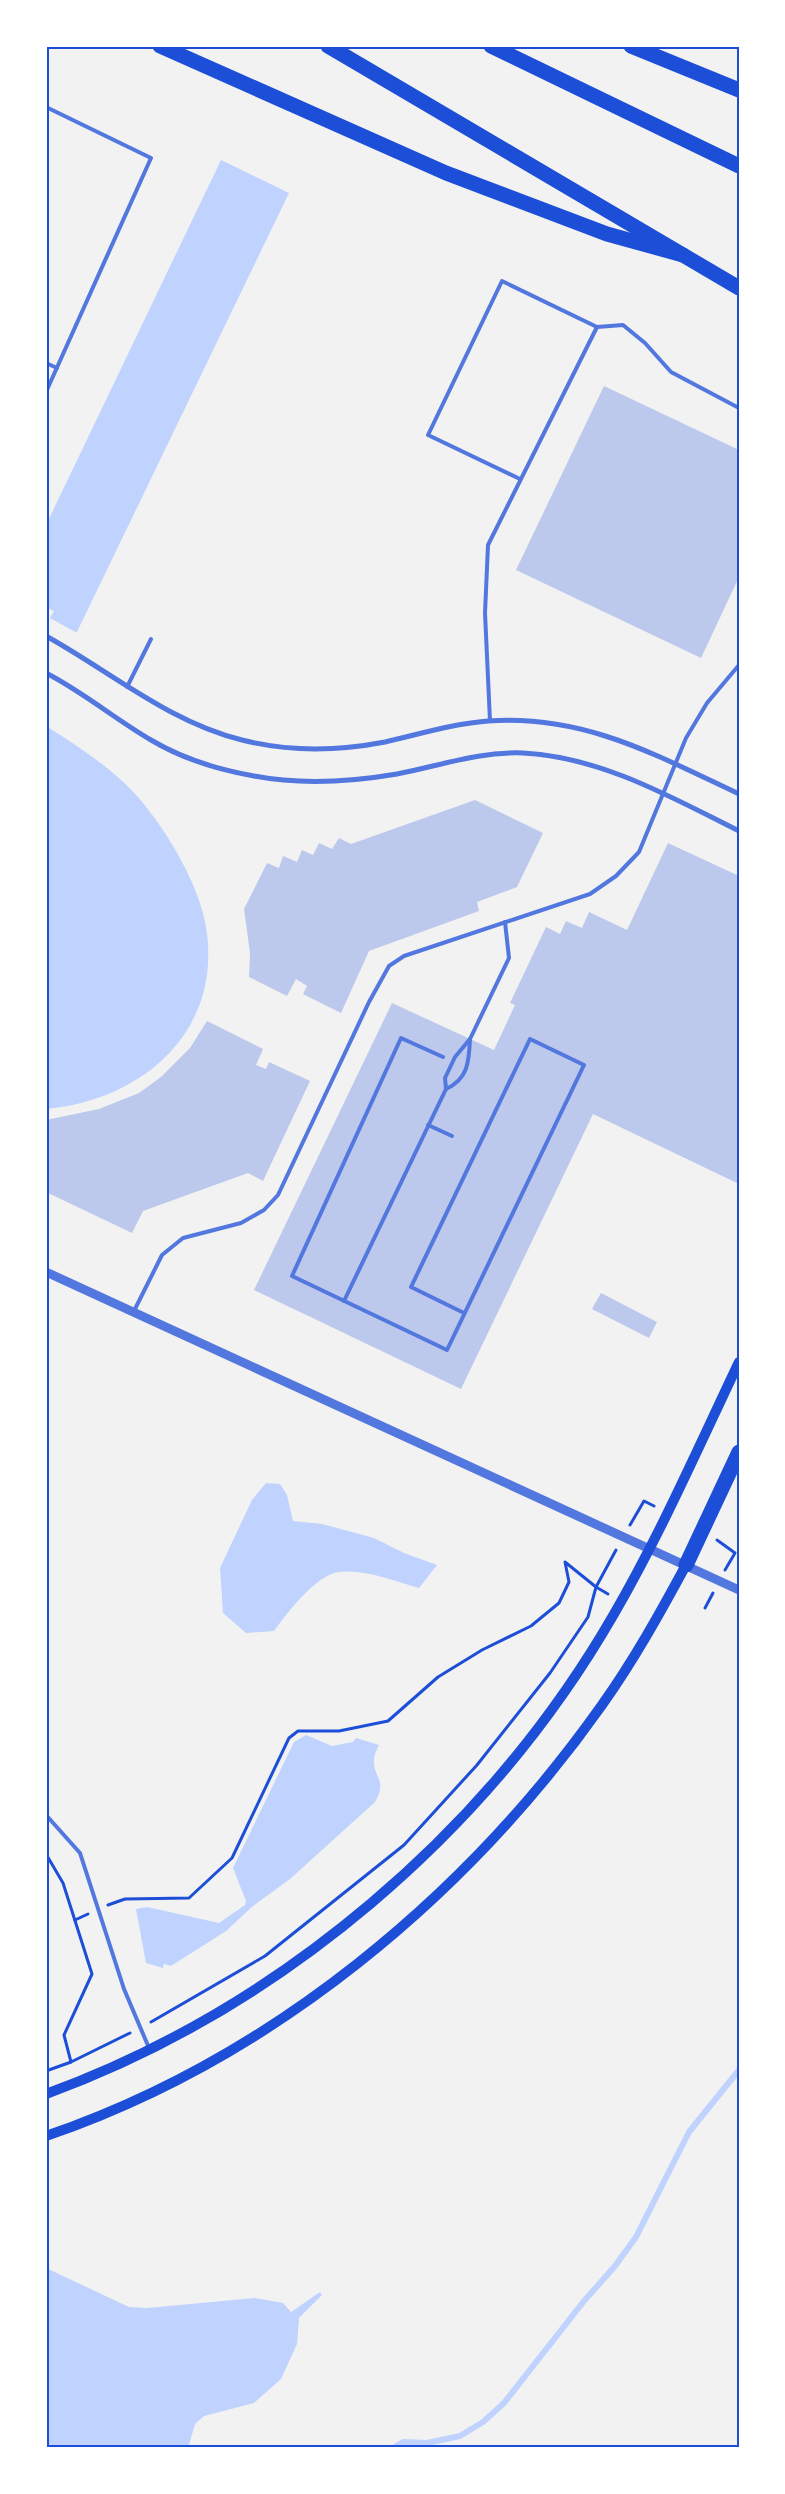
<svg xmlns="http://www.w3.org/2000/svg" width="785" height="2494" font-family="'Varela Round',sans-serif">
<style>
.water{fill:#bfd3fe}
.pier{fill:#f2f2f2}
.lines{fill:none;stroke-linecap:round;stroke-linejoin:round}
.stream{stroke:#bfd3fe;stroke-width:6}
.building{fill:#bdc9ec}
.path{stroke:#1d4ed8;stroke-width:3}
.service{stroke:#5277de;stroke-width:4}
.minor{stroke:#5277de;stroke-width:5}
.tertiary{stroke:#5277de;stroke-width:9}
.secondary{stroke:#1d4ed8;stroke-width:10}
.motorway{stroke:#1d4ed8;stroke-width:15}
.neatline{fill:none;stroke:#1d4ed8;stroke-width:2}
</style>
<rect width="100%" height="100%" fill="#f2f2f2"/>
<g class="water">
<polygon points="221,160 289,193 46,696 46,525"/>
<path d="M46 726C84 750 124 776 150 812 173 842 200 889 206 927 223 1030 144 1100 46 1109Z"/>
<path d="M266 1483 280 1484 287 1495 293 1521 322 1524 374 1538 404 1553 437 1565 419 1588C394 1581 365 1569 339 1572 317 1574 286 1614 274 1631L246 1633 223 1613 220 1568 252 1500Z"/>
<path d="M306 1735 332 1746 353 1742 356 1738 379 1745C377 1749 374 1755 374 1760 373 1777 388 1780 375 1802L290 1879 253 1906 226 1931 171 1966 164 1964 163 1968 146 1963 136 1909 147 1907 219 1923 245 1905 246 1901 233 1868 294 1742Z"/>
<polygon points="46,2268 129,2307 147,2308 255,2298 283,2303 291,2312 320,2292 322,2295 299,2318 297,2344 281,2379 254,2403 204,2416 195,2424 188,2448 46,2448"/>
</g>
<polygon class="pier" points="46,607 54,611 50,618 79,634 50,695 46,693"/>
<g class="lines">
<polyline class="stream" points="393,2448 403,2442 427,2443 460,2436 483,2422 504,2403 584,2301 615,2266 636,2237 689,2132 739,2070"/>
</g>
<g class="building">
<polygon points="604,386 739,450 739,577 701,658 516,570"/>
<polygon points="475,800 543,833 517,887 477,902 479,911 369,951 341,1013 303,994 307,986 296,979 287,996 249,977 250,953 244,909 267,863 279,868 283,856 297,862 302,850 313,855 319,843 332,849 339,838 351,844"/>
<polygon points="668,843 739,876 739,1184 593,1114 461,1389 254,1290 392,1003 494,1050 515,1005 510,1003 546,927 560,934 566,921 582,928 589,912 627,930"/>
<polygon points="207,1021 263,1049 256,1065 266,1069 269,1062 310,1081 263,1181 248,1173 143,1211 132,1233 46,1192 46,1120 99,1109 139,1093 161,1077 190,1048"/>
<polygon points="601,1293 657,1322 649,1338 592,1309"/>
</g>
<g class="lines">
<g class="path">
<polyline points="630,1525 644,1501 654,1506"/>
<polyline points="717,1540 735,1553 725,1570"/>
<polyline points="608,1594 596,1587 616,1550"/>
<polyline points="705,1608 713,1593"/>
<polyline points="46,1854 63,1883 92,1974 64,2035 71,2062 130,2033"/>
<polyline points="108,1905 125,1899 189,1898 232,1858 289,1738 298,1731 339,1731 388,1721 438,1677 482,1650 531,1626 559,1603 569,1582 565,1562 596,1587 588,1617 550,1673 477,1765 404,1845 265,1956 151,2022"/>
<polyline points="75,1920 88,1914"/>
<polyline points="46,2071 71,2062"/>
</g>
<g class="service">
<polyline points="46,107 151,158 46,392"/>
<polyline points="46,363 57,368"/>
<polyline points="520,479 428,435 502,281 597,327 623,325 645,343 671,372 739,408"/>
<polyline points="127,687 151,639"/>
<polyline points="490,721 485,613 488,545 597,327"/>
<polyline points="443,1057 401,1038 292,1276 447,1350 584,1065 530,1039 411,1287 464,1313"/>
<path d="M446 1089C468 1079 469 1062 470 1039"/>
<polyline points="428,1125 452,1136"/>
<polyline points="344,1301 446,1089 445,1078 455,1057 470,1039 509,958 505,922"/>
<polyline points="134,1311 162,1255 183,1238 241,1223 264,1210 278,1195 369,1002 389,966 404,956 590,894 616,876 639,852 686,738 707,703 739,665"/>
<polyline points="46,1815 80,1853 124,1989 149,2048"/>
</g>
<g class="minor">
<path d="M46 636C111 672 169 722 242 740 289 752 338 751 385 742 420 734 451 724 488 721 583 714 656 755 739 794"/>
<path d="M46 673C83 692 115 719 151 740 181 758 220 770 254 776 301 785 350 782 397 774 439 766 480 751 523 753 601 757 671 797 739 831"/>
</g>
<polyline class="tertiary" points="46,1272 739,1590"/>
<g class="secondary">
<path d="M46 2094C281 2008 489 1831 614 1614 661 1533 699 1446 739 1362"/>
<path d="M46 2136C271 2059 466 1897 602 1705 634 1660 660 1613 686 1565"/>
</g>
<g class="motorway">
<polyline points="160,46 446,173 607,234 683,255"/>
<polyline points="328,46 739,288"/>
<polyline points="491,46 739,166"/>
<polyline points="631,46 739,90"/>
<polyline points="686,1565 739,1452"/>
</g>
</g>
<rect width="785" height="2494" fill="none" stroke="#ffffff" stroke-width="95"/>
<rect x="48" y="48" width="690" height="2398" class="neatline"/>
</svg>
